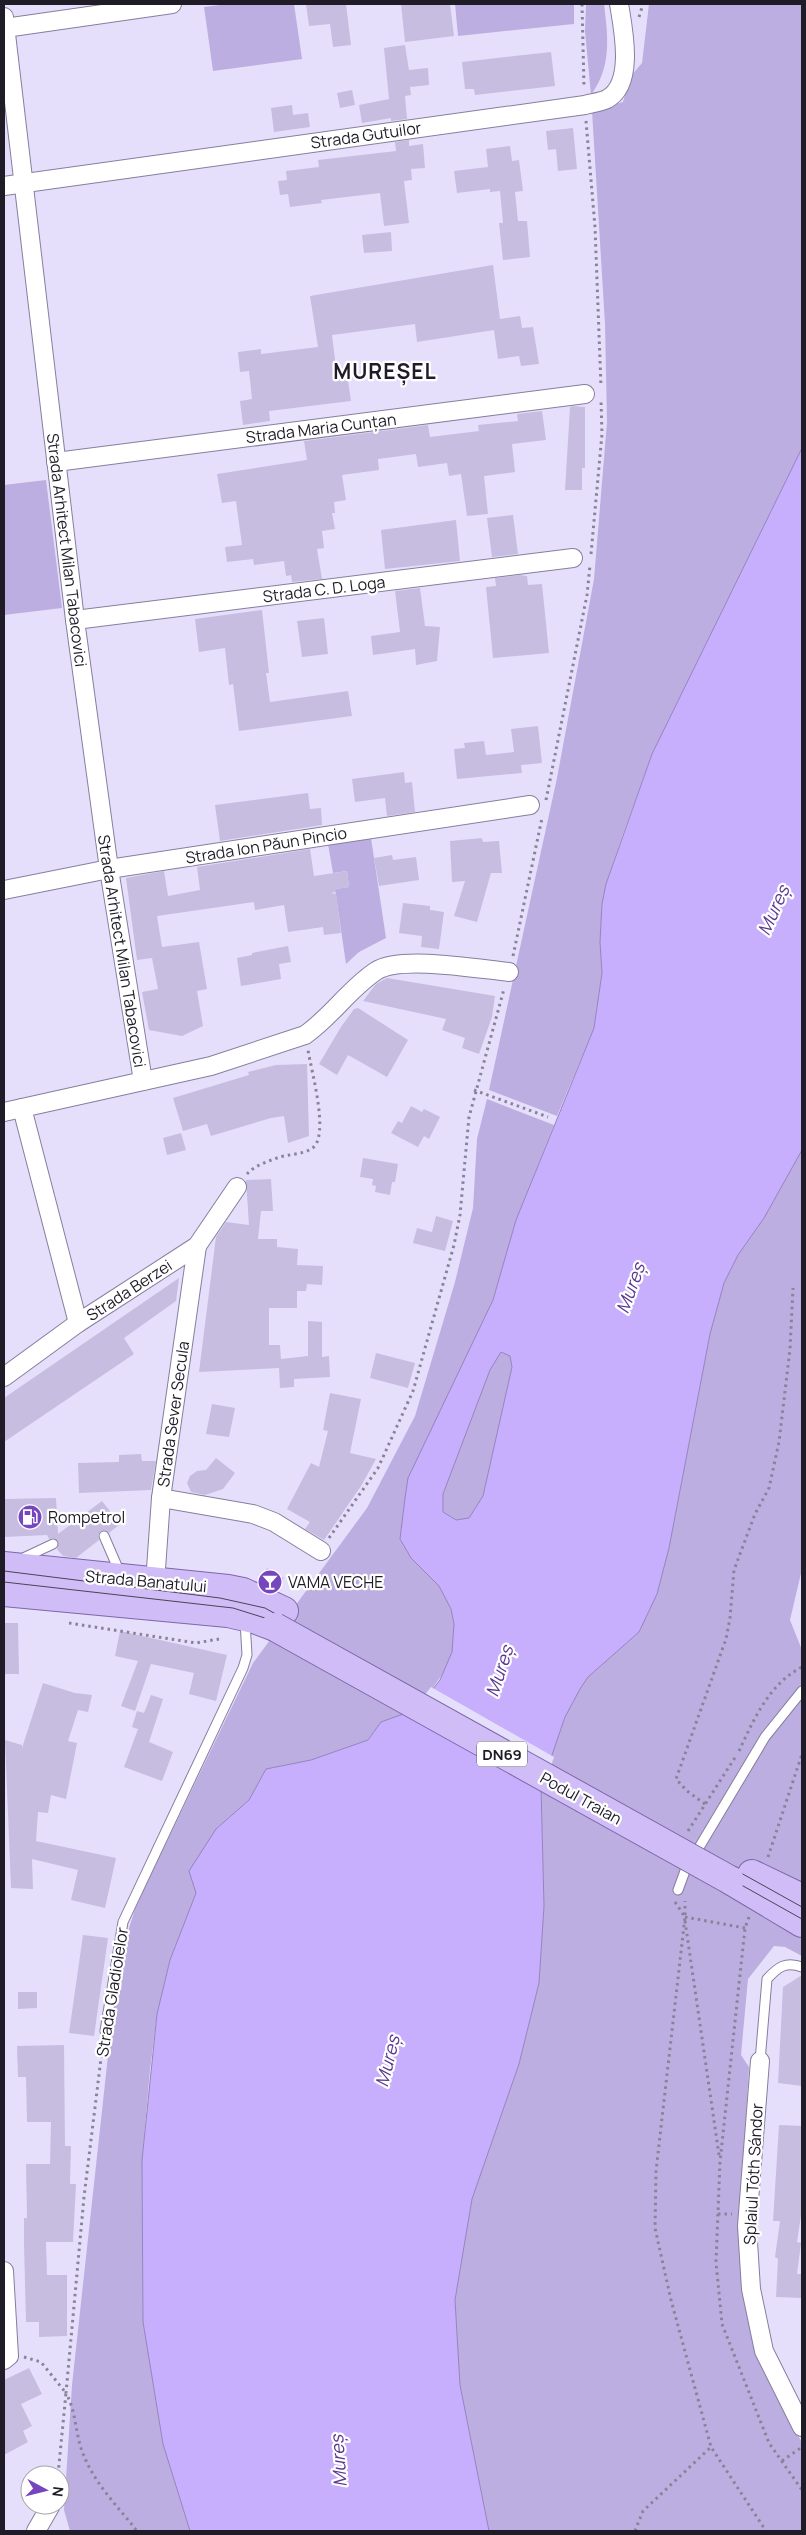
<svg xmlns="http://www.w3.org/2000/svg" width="806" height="2535" font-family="Manrope,sans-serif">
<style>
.green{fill:#bdaee1}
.water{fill:#c7affe;stroke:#9583be;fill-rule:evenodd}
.pier{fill:#e6dffb}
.building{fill:#c7bde0}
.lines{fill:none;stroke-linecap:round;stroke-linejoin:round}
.lane-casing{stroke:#877e9e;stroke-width:11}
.street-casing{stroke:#877e9e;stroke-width:20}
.primary-casing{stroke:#7d67aa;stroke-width:30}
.path{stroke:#888398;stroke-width:3;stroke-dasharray:2.5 4;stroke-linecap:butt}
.lane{stroke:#fff;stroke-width:9}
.street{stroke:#fff;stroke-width:18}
.primary{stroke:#d0bcf6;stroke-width:28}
.tram{stroke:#494555;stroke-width:1}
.primary-bridge-casing{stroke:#7d67aa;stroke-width:30;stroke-linecap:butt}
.primary-bridge{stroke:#d0bcf6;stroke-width:28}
.labels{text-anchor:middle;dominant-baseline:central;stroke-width:4.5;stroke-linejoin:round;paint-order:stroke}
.shield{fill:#fff;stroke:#626068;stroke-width:1}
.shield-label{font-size:15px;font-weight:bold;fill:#1f1c28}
.street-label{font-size:16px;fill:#1f1c28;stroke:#fff}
.poi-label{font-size:16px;fill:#1f1c28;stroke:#fff;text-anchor:start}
.water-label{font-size:18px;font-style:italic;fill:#5a3891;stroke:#fff}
.district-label{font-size:21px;font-weight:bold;letter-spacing:1px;fill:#1f1c28;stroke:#fff}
</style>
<rect width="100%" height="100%" fill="#e6dffb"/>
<g class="green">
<polygon points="228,4 294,4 302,59 213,71 204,7"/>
<polygon points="455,4 574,4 574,24 458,36"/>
<path d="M586 4H604C608 37 612 66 591 95L585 31Z"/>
<polygon points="649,4 802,4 802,448 652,754 622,837 606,884 602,904 600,942 602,973 594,1028 557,1116 489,1090 557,778 594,579 607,422 605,324 592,111 623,102 630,77 642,63"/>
<polygon points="46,480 62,608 4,615 4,485"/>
<polygon points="371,838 386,938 359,952 346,964 335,889 349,887 347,871 333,873 328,844"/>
<polygon points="487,1099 554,1125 516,1220 493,1300 409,1478 400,1539 411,1558 439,1586 451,1609 454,1624 452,1652 444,1672 417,1710 381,1722 368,1740 311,1760 266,1769 249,1800 216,1829 196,1893 170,1960 157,2014 150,2070 142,2160 143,2322 163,2444 190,2531 70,2531 64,2510 72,2385 113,2010 125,1941 135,1909 145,1887 253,1663 367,1508 415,1416 455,1282 473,1208 477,1139"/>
<polygon points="802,1150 802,1569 790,1620 802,1650 802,1956 785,1947 774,1946 748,1979 741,2055 749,2067 739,2238 756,2351 802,2443 802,2531 489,2531 460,2385 455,2300 472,2199 519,2064 539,1983 544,1906 541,1787 565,1717 580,1689 588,1677 639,1632 657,1594 669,1548 710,1334 724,1283 738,1255 764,1218"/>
<polygon points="501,1352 510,1356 512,1367 483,1496 469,1518 456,1520 443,1512 443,1494 490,1370"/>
</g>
<path class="water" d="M802 448V1150L764 1218 738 1255 724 1283 710 1334 669 1548 657 1594 639 1632 588 1677 580 1689 565 1717 541 1787 544 1906 539 1983 519 2064 472 2199 455 2300 460 2385 489 2531H190L163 2444 143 2322 142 2160 157 2014 170 1960 196 1893 189 1871 216 1829 249 1800 266 1769 311 1760 368 1740 381 1722 417 1709 440 1680 452 1652 454 1624 451 1609 439 1586 411 1558 400 1539 405 1498 408 1478 493 1300 516 1220 594 1028 602 973 600 942 602 904 606 884 652 754ZM501 1352 510 1356 512 1367 483 1496 469 1518 456 1520 443 1512V1494L490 1370Z"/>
<polygon class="pier" points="431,1687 554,1757 545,1784 415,1707"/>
<g class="building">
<polygon points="306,4 346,4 351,45 333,47 330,24 309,26"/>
<polygon points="401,4 450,4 454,36 405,42"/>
<polygon points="405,45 409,70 428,68 429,85 410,87 411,95 405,96 407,119 391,121 391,118 362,123 359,105 389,99 384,48"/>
<polygon points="551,52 555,86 475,95 474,89 465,89 462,62"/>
<polygon points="352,90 355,105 340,108 337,93"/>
<polygon points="292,105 293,115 308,113 310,127 274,132 271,108"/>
<polygon points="573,128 577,169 558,171 556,149 548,150 546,131"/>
<polygon points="409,140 409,146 423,144 425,168 411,169 412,180 404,181 409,223 384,226 380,193 321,200 322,203 290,207 288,194 280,195 278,181 287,180 286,171 319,167 318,160 396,151 395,142"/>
<polygon points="510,146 512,161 519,160 523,191 515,192 518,221 527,221 530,257 503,260 499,223 503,223 500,191 490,192 490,189 457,193 454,171 488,167 486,149"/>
<polygon points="391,232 392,251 364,253 362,235"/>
<polygon points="493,265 500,319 520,316 522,328 533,327 539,364 521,366 519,356 498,359 494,330 417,342 415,324 332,335 336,368 346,367 351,401 269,411 270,421 243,425 240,401 252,399 249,371 240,372 238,352 261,349 261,354 318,347 310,296"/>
<polygon points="573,406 585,407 585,468 582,468 582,490 565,490 570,407"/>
<polygon points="542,411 546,440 512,444 515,472 484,476 488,514 467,516 461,474 449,476 447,463 418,467 416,454 378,459 379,470 342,475 346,500 334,502 335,513 332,513 335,529 322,531 324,548 317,549 322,579 292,582 291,575 286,576 284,561 254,565 253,559 227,562 225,547 242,545 236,501 222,503 217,474 307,460 304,441 428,425 430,437 479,431 478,425 518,421 517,414"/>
<polygon points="513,515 518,554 492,557 487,518"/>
<polygon points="456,520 460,561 385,569 381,530"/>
<polygon points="520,575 527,576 528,585 542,584 549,653 493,658 486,587 496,586 495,578"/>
<polygon points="420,588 425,626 440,627 437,661 416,665 415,649 373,655 371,636 400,632 395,591"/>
<polygon points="262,610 269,673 266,673 270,702 348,691 352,716 239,731 233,684 229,685 225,648 199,652 195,619"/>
<polygon points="324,618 328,654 302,657 297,621"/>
<polygon points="538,726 542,763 521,765 522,773 457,779 454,749 465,748 464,743 484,741 486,755 514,752 511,729"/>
<polygon points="404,772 405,783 412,782 415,812 387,816 385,798 355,802 352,779"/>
<polygon points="308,793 310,809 321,808 322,825 220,841 215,805"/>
<polygon points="482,838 483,842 499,841 502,873 491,873 477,922 454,916 465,881 452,882 450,841"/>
<polygon points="310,849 314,876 347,871 349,887 335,889 335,892 331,893 336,894 341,933 324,935 323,927 288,932 284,905 255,910 254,902 157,916 162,947 199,942 207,989 197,991 203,1026 182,1036 149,1030 142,992 158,989 152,958 137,960 126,878 164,871 168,896 200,890 197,867"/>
<polygon points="392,855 393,860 416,857 419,880 379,886 374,858"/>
<polygon points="403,903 430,906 430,910 444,912 439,949 421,947 422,936 399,933"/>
<polygon points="288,946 291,962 279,964 281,979 241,986 237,958 252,955 252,953"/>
<polygon points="387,978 495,996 492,1017 479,1054 462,1048 465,1038 442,1030 446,1019 363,1001 376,984"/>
<polygon points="358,1008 408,1040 387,1077 348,1055 337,1075 319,1064 341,1027 354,1009"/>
<polygon points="307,1064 309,1136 288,1143 284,1116 271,1118 211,1136 207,1124 183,1131 173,1098 249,1075 248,1072 276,1065"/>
<polygon points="411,1106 422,1112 424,1109 440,1117 429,1139 424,1136 418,1147 391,1133 398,1121 402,1123"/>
<polygon points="181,1133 186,1150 167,1155 163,1138"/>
<polygon points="363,1158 398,1164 395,1182 392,1182 390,1195 375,1192 376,1186 372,1185 373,1179 360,1177"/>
<polygon points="271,1179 273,1211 261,1211 258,1239 277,1239 277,1247 298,1249 297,1265 323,1266 322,1285 307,1284 306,1291 297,1291 297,1308 269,1308 269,1345 280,1345 281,1359 308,1356 308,1321 322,1322 322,1357 329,1356 330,1377 294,1379 294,1387 280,1388 279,1368 199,1372 216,1237 226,1222 249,1225 246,1180"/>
<polygon points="436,1216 453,1221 445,1251 413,1243 417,1228 432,1232"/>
<polygon points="179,1278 176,1301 124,1338 134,1354 4,1442 4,1398"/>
<polygon points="376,1353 415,1363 408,1388 370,1378"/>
<polygon points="330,1393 361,1399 350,1453 376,1459 361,1486 324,1540 305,1529 310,1522 287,1509 311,1463 319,1467 328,1431 323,1430"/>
<polygon points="212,1404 235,1408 229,1437 206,1434"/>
<polygon points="141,1454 142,1461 156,1461 151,1490 79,1493 78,1463 119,1462 119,1455"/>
<polygon points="216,1458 235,1473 223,1489 205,1495 191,1492 187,1483 190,1476 197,1471 206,1470"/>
<polygon points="56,1498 58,1534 102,1501 120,1524 109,1533 101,1531 98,1535 99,1540 76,1558 63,1556 57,1549 58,1541 54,1538 49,1539 47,1535 4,1537 4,1499"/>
<polygon points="267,1568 284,1578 276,1590 259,1582"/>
<polygon points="4,1623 18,1623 19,1674 4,1674"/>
<polygon points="120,1631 227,1655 216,1701 189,1694 194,1673 151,1664 135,1711 121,1706 138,1661 115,1656"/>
<polygon points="43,1683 75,1693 92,1695 88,1712 78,1710 68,1741 77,1743 66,1799 51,1795 48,1813 38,1812 36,1841 116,1858 105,1908 71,1900 78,1870 32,1859 33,1889 11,1888 5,1740 22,1745 22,1748"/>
<polygon points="151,1695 163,1699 149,1742 173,1752 162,1781 124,1767 138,1729 132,1727 137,1711 144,1713"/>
<polygon points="83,1935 108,1938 94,2036 69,2033"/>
<polygon points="802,1975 802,2086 778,2083 783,1987"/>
<polygon points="18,1992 37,1992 37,2008 18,2009"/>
<polygon points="64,2045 65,2146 71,2146 70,2184 76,2184 73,2242 46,2242 47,2275 67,2275 67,2336 39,2337 39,2322 26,2322 24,2243 24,2218 27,2218 26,2164 50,2164 51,2122 27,2122 26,2077 18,2077 17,2046"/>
<polygon points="779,2125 802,2126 802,2209 797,2242 801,2243 797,2274 802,2274 802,2298 776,2297 778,2259 775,2257 780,2221 773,2221"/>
<polygon points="29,2368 42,2394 21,2404 32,2426 23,2431 28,2442 4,2455 4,2380"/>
</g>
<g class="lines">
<defs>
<g id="lane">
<polyline points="104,1536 120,1573"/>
<polyline points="19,1560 53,1544"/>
<polyline points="678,1890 685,1871 765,1737 802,1691"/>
<polyline points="105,2031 123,1922 243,1668 247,1655 245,1621"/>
<path d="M760 2061 767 1979C778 1967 786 1961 802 1967"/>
</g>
<g id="street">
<polyline points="4,17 75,620 109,869 143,1081"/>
<polyline points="5,28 172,4"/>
<path d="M4 186 585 105C592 103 601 102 607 99 635 84 623 28 619 4"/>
<polyline points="56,462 585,394"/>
<polyline points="75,620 573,558"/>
<polyline points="4,890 109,869 530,805"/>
<polyline points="22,1108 78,1323"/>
<path d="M4 1112 211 1066 305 1035C331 1017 349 989 376 971 400 955 479 969 509 972"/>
<polyline points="4,1377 78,1323 197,1246 237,1187"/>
<polyline points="161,1498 253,1514 274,1522 321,1551"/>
<polyline points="155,1583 161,1498 197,1246"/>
<polyline points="760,2061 747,2226 751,2289 764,2351 802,2427"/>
<polyline points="4,2271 9,2356 4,2360"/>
<polyline points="36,2531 51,2505"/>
</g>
<g id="primary">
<polyline points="4,1566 228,1589 243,1592 284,1611"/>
<polyline points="4,1592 228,1613 254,1619 275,1627"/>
<polyline points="752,1874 802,1898"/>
<polyline points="730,1880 802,1923"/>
</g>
</defs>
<use href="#lane" class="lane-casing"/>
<use href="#street" class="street-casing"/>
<use href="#primary" class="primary-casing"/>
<g class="path">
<polyline points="582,4 584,87"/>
<polyline points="639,17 643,4"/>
<polyline points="586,121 595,227 601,387"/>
<polyline points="591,554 602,434 601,400"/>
<polyline points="546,800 587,595 590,565"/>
<polyline points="513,956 542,818"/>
<polyline points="474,1090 548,1117"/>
<path d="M247 1174C254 1166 266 1162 277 1158 287 1154 301 1155 311 1149 331 1139 311 1070 308 1050"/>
<polyline points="329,1538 378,1468 413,1391 454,1245 460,1215 469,1117 504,989"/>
<polyline points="69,1623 196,1643 219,1639"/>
<path d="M739 1751C754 1719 769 1684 802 1667"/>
<polyline points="705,1804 687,1791 676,1779 726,1639 730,1618 734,1570 755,1514 769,1488 779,1442 790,1349 793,1288"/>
<polyline points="688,1831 736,1756"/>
<polyline points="768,1857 802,1754"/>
<polyline points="675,1902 685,1917 656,2171 655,2228 671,2300 711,2447 766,2531"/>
<polyline points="685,1915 685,1901"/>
<polyline points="685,1917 745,1928"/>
<polyline points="749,1917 745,1928 720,2162 716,2262 722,2324 769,2443 802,2490"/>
<polyline points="685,1921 719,2155"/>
<path d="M103 2042 84 2197 66 2393C77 2413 75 2436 84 2456 95 2484 119 2508 137 2531"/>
<polyline points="718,2214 732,2214"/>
<polyline points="24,2357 41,2362 66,2393 58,2475"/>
<polyline points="782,2461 802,2447"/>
<polyline points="635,2531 643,2511 711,2447"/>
</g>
<use href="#lane" class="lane"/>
<use href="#street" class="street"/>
<use href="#primary" class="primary"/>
<g class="tram">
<polyline points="4,1571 220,1598 265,1608 802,1907"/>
<polyline points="4,1582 233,1608 265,1618 802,1919"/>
</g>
<defs>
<polyline id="primary-bridge" points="275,1627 730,1880"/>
</defs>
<use href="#primary-bridge" class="primary-bridge-casing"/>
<use href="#primary-bridge" class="primary-bridge"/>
</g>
<defs>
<symbol id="fuel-disc" viewBox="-11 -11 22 22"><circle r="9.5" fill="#7546be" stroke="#fff"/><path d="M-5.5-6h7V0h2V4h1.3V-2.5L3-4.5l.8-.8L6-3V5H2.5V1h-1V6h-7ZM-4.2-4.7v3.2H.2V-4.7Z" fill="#fff"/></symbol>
<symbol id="bar-disc" viewBox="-11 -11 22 22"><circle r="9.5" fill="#7546be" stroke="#fff"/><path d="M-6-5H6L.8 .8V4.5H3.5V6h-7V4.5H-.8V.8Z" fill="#fff"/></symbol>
</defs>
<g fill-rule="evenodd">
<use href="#fuel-disc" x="16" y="1503" width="28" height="28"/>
<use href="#bar-disc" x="256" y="1568" width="28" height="28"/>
</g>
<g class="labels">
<rect class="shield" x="477" y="1741.5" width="50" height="25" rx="4"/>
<g class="shield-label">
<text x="502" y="1754">DN69</text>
</g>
<g class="street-label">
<text transform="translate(366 135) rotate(-8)">Strada Gutuilor</text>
<text transform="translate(321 428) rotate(-7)">Strada Maria Cunțan</text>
<text transform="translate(67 550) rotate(83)">Strada Arhitect Milan Tabacovici</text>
<text transform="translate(324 589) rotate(-7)">Strada C. D. Loga</text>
<text transform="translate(266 845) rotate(-9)">Strada Ion Păun Pincio</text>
<text transform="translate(122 951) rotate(81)">Strada Arhitect Milan Tabacovici</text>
<text transform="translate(129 1290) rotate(-33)">Strada Berzei</text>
<text transform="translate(173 1414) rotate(-82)">Strada Sever Secula</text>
<text transform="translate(146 1581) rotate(5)">Strada Banatului</text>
<text transform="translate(581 1798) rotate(29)">Podul Traian</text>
<text transform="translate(112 1992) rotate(-81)">Strada Gladiolelor</text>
<text transform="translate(753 2174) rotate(-87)">Splaiul Tóth Sándor</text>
</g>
<g class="poi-label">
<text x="48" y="1517">Rompetrol</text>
<text x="288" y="1582">VAMA VECHE</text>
</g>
<g class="water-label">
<text transform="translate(773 910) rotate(-66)">Mureș</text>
<text transform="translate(630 1288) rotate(-70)">Mureș</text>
<text transform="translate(499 1671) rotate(-72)">Mureș</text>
<text transform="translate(387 2061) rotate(-76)">Mureș</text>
<text transform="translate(338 2461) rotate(-94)">Mureș</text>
</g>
<g class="district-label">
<text x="385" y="371">MUREȘEL</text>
</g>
</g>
<rect width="806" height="2535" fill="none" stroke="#1f1c28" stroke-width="10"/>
<g transform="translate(45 2490) rotate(97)"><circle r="24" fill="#ffffff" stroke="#a5a4a9"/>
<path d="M0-4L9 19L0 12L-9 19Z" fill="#7546be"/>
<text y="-8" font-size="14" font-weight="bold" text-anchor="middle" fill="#1f1c28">N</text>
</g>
</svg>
